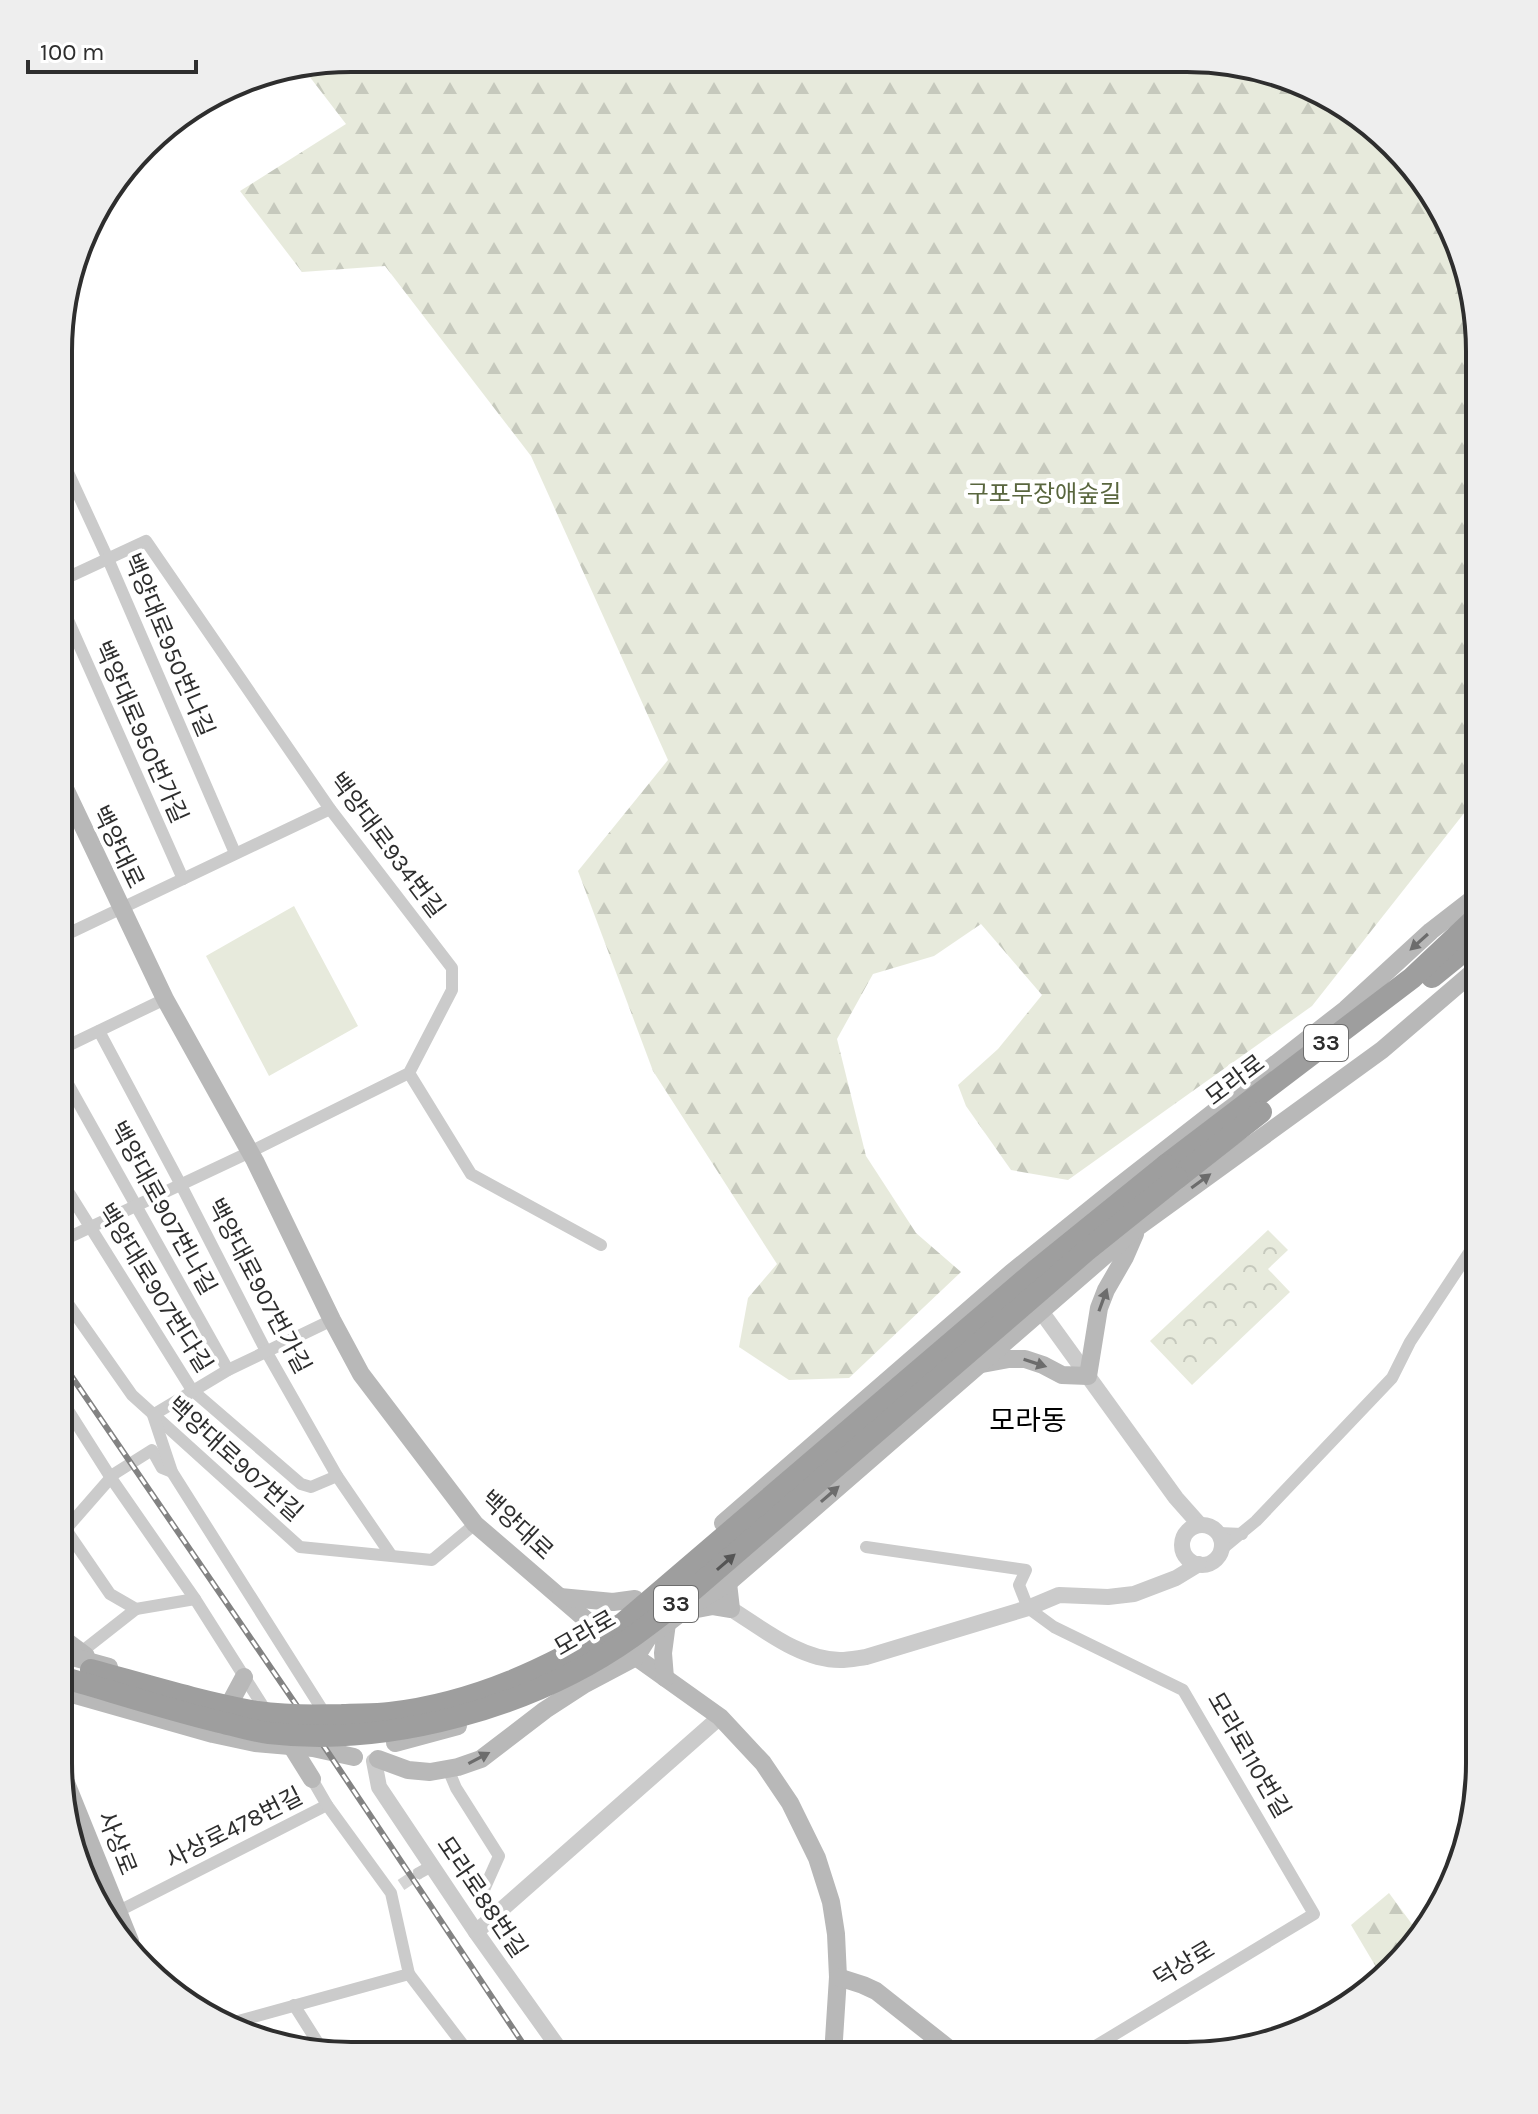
<svg xmlns="http://www.w3.org/2000/svg" width="1538" height="2114" font-family="Karla,'Noto Sans KR',sans-serif">
<style>
.forest{fill:url(#forest-firs)}
.park{fill:url(#park-crowns)}
.pitch{fill:#e7eadc}
.lines{fill:none;stroke-linecap:round;stroke-linejoin:round}
.minor-tunnel{stroke:#d5d5d5;stroke-width:12;stroke-dasharray:12 6;stroke-linecap:butt}
.minor{stroke:#cbcbcb;stroke-width:12}
.tertiary{stroke:#cbcbcb;stroke-width:16}
.secondary{stroke:#b8b8b8;stroke-width:18}
.trunk{stroke:#9e9e9e;stroke-width:22}
.rail-casing{stroke:#838383;stroke-width:6}
.rail{stroke:#fff;stroke-width:3;stroke-dasharray:9;stroke-linecap:butt}
.trunk-bridge{stroke:#9e9e9e;stroke-width:22}
.oneway{fill:#6c6c6c}
.oneway2{fill:#555}
.labels{text-anchor:middle;dominant-baseline:central;stroke-width:8;stroke-linejoin:round;paint-order:stroke}
.shield{fill:#fff;stroke:#6d6d6d;stroke-width:2}
.shield-label{font-size:22px;font-weight:bold;fill:#2e2e2e}
.park-label{font-size:24px;fill:#59663e;stroke:#fff}
.street-label{font-size:24px;fill:#2e2e2e;stroke:#fff}
.quarter-label{font-size:28px;fill:#000;stroke:#fff}
.rim{fill:none;stroke:#2e2e2e;stroke-width:4}
</style>
<defs>
<pattern id="forest-firs" width="22" height="20" patternUnits="userSpaceOnUse" patternTransform="scale(2)"><rect width="22" height="20" fill="#e7eadc"/><path d="M5 1l3.5 6h-7zM16 11l3.5 6h-7z" fill="#c6c9bd"/></pattern>
<pattern id="park-crowns" width="20" height="18" patternUnits="userSpaceOnUse" patternTransform="scale(2)"><rect width="20" height="18" fill="#e7eadc"/><path d="M2 6a3 3 0 1 1 6 0M12 15a3 3 0 1 1 6 0" fill="none" stroke="#c6c9bd"/></pattern>
</defs>
<rect width="100%" height="100%" fill="#fff"/>
<g class="forest">
<polygon points="351,58 1226,61 1365,118 1450,222 1480,350 1480,793 1312,1006 1068,1180 1011,1170 966,1106 958,1085 998,1049 1042,995 981,924 934,956 873,974 837,1039 866,1156 916,1233 961,1272 849,1378 789,1380 739,1347 748,1298 777,1264 653,1071 578,871 668,760 531,456 385,266 302,272 240,191 346,124 306,72 278,70"/>
<polygon points="1389,1893 1420,1935 1379,1972 1351,1925"/>
</g>
<polygon class="park" points="1268,1230 1288,1250 1268,1269 1290,1292 1192,1385 1150,1341"/>
<polygon class="pitch" points="294,906 358,1026 269,1076 206,956"/>
<g class="lines">
<polyline class="minor-tunnel" points="401,1885 419,1873"/>
<g class="minor">
<polyline points="194,110 207,102"/>
<polyline points="60,455 108,559 235,853"/>
<polyline points="60,602 183,879"/>
<polyline points="60,812 72,806"/>
<polyline points="59,938 330,809"/>
<polyline points="99,1031 181,1185 266,1351 337,1476 391,1555"/>
<polyline points="59,1050 165,999"/>
<polyline points="59,1068 228,1370"/>
<polyline points="409,1073 471,1174 601,1245"/>
<polyline points="59,1177 192,1390 301,1484 311,1487 337,1476"/>
<polyline points="59,1242 250,1152 409,1073 452,990 452,968 330,809 146,541 60,581"/>
<polyline points="59,1291 132,1395 300,1547 432,1560 475,1524"/>
<polyline points="59,1396 111,1478 195,1599 266,1711"/>
<polyline points="58,1518 110,1594 136,1609 195,1599"/>
<polyline points="61,1532 65,1530 114,1474 152,1450 162,1468 172,1472"/>
<polyline points="1219,1533 1242,1534"/>
<polyline points="866,1547 1026,1570 1019,1585 1028,1608 1054,1627 1183,1690 1314,1914 1079,2056"/>
<polyline points="1221,1550 1256,1521 1392,1378 1410,1342 1480,1236"/>
<polyline points="80,1653 136,1609"/>
<polyline points="325,1714 172,1472 153,1415 228,1370 332,1320"/>
<polyline points="448,1769 456,1788 499,1856 482,1894 494,1916"/>
<polyline points="419,1873 432,1866"/>
<polyline points="109,1916 327,1805"/>
<polyline points="409,1974 470,2054"/>
<polyline points="294,2005 325,2054"/>
<polyline points="231,2023 409,1974 391,1893 327,1805 312,1779"/>
</g>
<g class="tertiary">
<polyline points="1035,1303 1176,1498 1200,1525"/>
<circle cx="1202" cy="1545" r="20"/>
<path d="M731 1609C763 1629 801 1660 840 1660 849 1660 858 1658 866 1657L1028 1608 1059 1595 1108 1597 1134 1594 1176 1578 1199 1564"/>
<polyline points="374,1761 379,1787 476,1932 563,2054"/>
<polyline points="476,1932 720,1717"/>
</g>
<g class="secondary">
<polyline points="60,778 165,999 255,1161 332,1320 361,1374 475,1524 598,1630 720,1717 763,1763 790,1803 817,1858 831,1902 836,1934 838,1977 833,2055"/>
<polyline points="982,1364 1009,1359 1025,1359 1043,1365 1062,1375 1088,1376 1099,1308 1106,1290 1125,1257 1135,1234"/>
<polyline points="723,1523 1011,1273 1114,1190 1346,1009 1431,931 1480,893"/>
<polyline points="560,1597 613,1602 635,1599"/>
<polyline points="692,1610 713,1606 731,1609 728,1583"/>
<polyline points="58,1635 86,1656"/>
<polyline points="58,1653 109,1667"/>
<polyline points="665,1678 663,1653 667,1623"/>
<polyline points="58,1690 213,1734 255,1743 313,1748 354,1757"/>
<polyline points="230,1703 244,1677"/>
<polyline points="395,1743 458,1726"/>
<polyline points="292,1747 312,1779"/>
<polyline points="378,1759 408,1770 430,1772 458,1767 481,1759 545,1710 585,1684 636,1657 648,1638 682,1612 728,1583 1138,1227 1382,1050 1480,966"/>
<polyline points="58,1763 130,1941"/>
<polyline points="838,1977 863,1985 876,1991 957,2055"/>
</g>
<g class="trunk">
<polyline points="1432,977 1480,938"/>
<polyline points="1166,1165 1412,978 1480,914"/>
<polyline points="1177,1178 1261,1112"/>
</g>
<defs>
<polyline id="rail" points="59,1358 299,1709 530,2054"/>
</defs>
<use href="#rail" class="rail-casing"/>
<use href="#rail" class="rail"/>
<g class="trunk-bridge">
<path d="M91 1670C146 1685 201 1702 257 1712 285 1716 313 1716 342 1715 358 1714 374 1715 390 1713 476 1703 549 1668 622 1624L1035 1271 1166 1165"/>
<path d="M58 1676C111 1691 163 1708 216 1721 233 1725 252 1731 269 1733 390 1747 533 1707 632 1637 650 1624 668 1610 685 1597L1086 1251 1177 1178"/>
</g>
</g>
<defs><path id="oneway-solid" d="M-6-.8H1V-3.2L6.5 0L1 3.2V.8H-6Z" transform="scale(2)"/></defs>
<g class="oneway">
<use href="#oneway-solid" transform="translate(1419 942) rotate(138)"/>
<use href="#oneway-solid" transform="translate(1201 1181) rotate(-36)"/>
<use href="#oneway-solid" transform="translate(1103 1300) rotate(-70)"/>
<use href="#oneway-solid" transform="translate(1035 1363) rotate(18)"/>
<use href="#oneway-solid" transform="translate(830 1494) rotate(-41)"/>
<use href="#oneway-solid" transform="translate(479 1758) rotate(-28)"/>
</g>
<use class="oneway2" href="#oneway-solid" transform="translate(726 1562) rotate(-41)"/>
<g class="labels">
<g class="shield">
<rect x="1304" y="1025" width="44" height="36" rx="6"/>
<rect x="654" y="1586" width="44" height="36" rx="6"/>
</g>
<g class="shield-label">
<text x="1326" y="1043">33</text>
<text x="676" y="1604">33</text>
</g>
<g class="park-label">
<text x="1044" y="494">구포무장애숲길</text>
</g>
<g class="street-label">
<text transform="translate(169 645) rotate(67)">백양대로950번나길</text>
<text transform="translate(141 732) rotate(66)">백양대로950번가길</text>
<text transform="translate(387 845) rotate(53)">백양대로934번길</text>
<text transform="translate(118 847) rotate(64)">백양대로</text>
<text transform="translate(1235 1080) rotate(-37)">모라로</text>
<text transform="translate(163 1208) rotate(61)">백양대로907번나길</text>
<text transform="translate(259 1286) rotate(62)">백양대로907번가길</text>
<text transform="translate(155 1288) rotate(58)">백양대로907번다길</text>
<text transform="translate(235 1459) rotate(42)">백양대로907번길</text>
<text transform="translate(517 1525) rotate(43)">백양대로</text>
<text transform="translate(585 1633) rotate(-30)">모라로</text>
<text transform="translate(1249 1755) rotate(60)">모라로110번길</text>
<text transform="translate(234 1828) rotate(-27)">사상로478번길</text>
<text transform="translate(117 1843) rotate(68)">사상로</text>
<text transform="translate(482 1897) rotate(56)">모라로88번길</text>
<text transform="translate(1184 1964) rotate(-31)">덕상로</text>
</g>
<g class="quarter-label">
<text x="1028" y="1420">모라동</text>
</g>
</g>
<path d="M0 0H1538V2114H0ZM351 72H1187A279 279 0 0 1 1466 351V1763A279 279 0 0 1 1187 2042H351A279 279 0 0 1 72 1763V351A279 279 0 0 1 351 72Z" fill="#eee" fill-rule="evenodd"/>
<path class="rim" d="M351 72H1187A279 279 0 0 1 1466 351V1763A279 279 0 0 1 1187 2042H351A279 279 0 0 1 72 1763V351A279 279 0 0 1 351 72Z"/>
<path d="M28 60v12h168v-12" fill="none" stroke="#2e2e2e" stroke-width="4"/>
<text x="40" y="60" font-size="24" fill="#2e2e2e" stroke="#ffffff" stroke-width="6" paint-order="stroke">100 m</text>
</svg>
